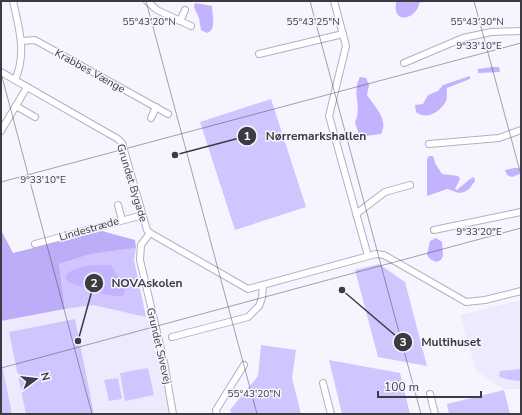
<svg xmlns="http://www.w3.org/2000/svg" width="522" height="415" font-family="'Nunito Sans',sans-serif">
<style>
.built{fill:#eeeafe}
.green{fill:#d1c5ff}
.forest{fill:#bdacf7}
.water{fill:#c3b2fe}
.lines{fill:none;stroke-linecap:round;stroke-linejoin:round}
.street-casing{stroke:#b3b0c1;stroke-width:8}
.street{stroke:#fff;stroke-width:6}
.ticks{fill:none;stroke:#3c3b42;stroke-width:1;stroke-opacity:0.45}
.labels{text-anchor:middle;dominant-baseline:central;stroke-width:3;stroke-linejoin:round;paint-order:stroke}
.street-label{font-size:11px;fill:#3c3b42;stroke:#f6f4ff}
.ticks-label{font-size:10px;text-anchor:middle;fill:#3c3b42;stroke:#f6f4ff;stroke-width:3;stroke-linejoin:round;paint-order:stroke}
.leader{fill:none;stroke:#3c3b42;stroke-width:1.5}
.callout-dot{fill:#3c3b42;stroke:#f6f4ff;stroke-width:1.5}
.mark-label{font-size:12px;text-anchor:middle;font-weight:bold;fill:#fff}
.callout-label{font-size:12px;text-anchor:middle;font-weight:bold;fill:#3c3b42;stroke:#f6f4ff;stroke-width:3;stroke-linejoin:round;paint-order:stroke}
</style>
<rect width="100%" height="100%" fill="#f6f4ff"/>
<g class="built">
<polygon points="521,300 521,389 503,389 476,371 460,315"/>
<polygon points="92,305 151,318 171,414 12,414 1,360 1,321"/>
</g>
<g class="green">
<polygon points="271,99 306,207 235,230 200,122"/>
<polygon points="136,248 134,260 146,317 93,305 65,309 59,264 91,254"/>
<polygon points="379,264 405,282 427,366 378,357 355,270"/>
<polygon points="75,319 94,414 26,414 9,332"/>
<polygon points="261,345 296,350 292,378 301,414 232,414 230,410 258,376"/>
<polygon points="1,360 12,414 1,414"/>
<polygon points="329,360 400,373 410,414 342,414"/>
<polygon points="148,368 154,395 125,401 120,373"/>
<polygon points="521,369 521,381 510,380 499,377 500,371"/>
<polygon points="118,378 122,399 109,401 104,380"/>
<polygon points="504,390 510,414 449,414 447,404"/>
</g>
<polygon class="forest" points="1,230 13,253 102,231 135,240 136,248 91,254 59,264 65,309 1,321"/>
<g class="water">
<path d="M396 1H426L419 3C419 14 400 25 396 11 395 8 396 4 396 1Z"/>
<path d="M195 3 212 6C212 15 217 30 207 33L201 30 199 18 194 7Z"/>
<polygon points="493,67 499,67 500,72 478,73 478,69"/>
<path d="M470 76V79L447 88C446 92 448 97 446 101 441 111 427 121 416 112L415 105 423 104 428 95 438 91 443 85Z"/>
<path d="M360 77 366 78 369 85 367 95C375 107 389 120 381 134L365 136 359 134 355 123C363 104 351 95 360 77Z"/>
<polygon points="429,156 433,156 435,163 442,174 458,176 460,179 455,189 457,190 470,179 474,177 475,181 469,189 464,192 459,193 447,189 427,196 427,159"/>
<polygon points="514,168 519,168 520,174 512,177 507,175 505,170"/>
<polygon points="436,238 442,242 443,256 441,260 436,262 430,259 427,255 430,241"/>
<path d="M92 265H111L125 289 124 295C111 300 82 286 68 282L65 277C70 268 83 267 92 265Z"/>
</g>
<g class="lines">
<defs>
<g id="street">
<path d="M13 1C19 28 27 53 15 80"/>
<polyline points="147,1 157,10 191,26"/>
<polyline points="334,1 346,46 329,116 368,256"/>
<polyline points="180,21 185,10"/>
<polyline points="22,41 35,40 168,114"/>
<polyline points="259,54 343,34"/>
<polyline points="404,63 463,38 491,32 521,31"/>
<polyline points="1,72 118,139 122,143 147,230 150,233 248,289 376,254 384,255 466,302 485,300 521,291"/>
<polyline points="16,106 35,117"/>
<polyline points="151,118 156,107"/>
<polyline points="1,131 27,87"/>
<polyline points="429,144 499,138 521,130"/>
<polyline points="118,205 122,220"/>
<polyline points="356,214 385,192 410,185"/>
<polyline points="434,230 521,212"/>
<polyline points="150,233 141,245 140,260 164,362 173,414"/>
<polyline points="35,244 143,215"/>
<polyline points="172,337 248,317 259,306 262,298 263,285"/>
<polyline points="323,383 331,414"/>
<polyline points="430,394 435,414"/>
<polyline points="217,414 216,410 244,365"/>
</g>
</defs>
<use href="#street" class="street-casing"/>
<use href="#street" class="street"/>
</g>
<path class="ticks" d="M146 1 257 414M310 1 421 414M474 1 521 175M1 73 92 414M1 182 521 43M1 368 521 228M520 414H521"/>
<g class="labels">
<g class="street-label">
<text transform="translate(90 71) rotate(29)">Krabbes Vænge</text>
<text transform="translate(132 183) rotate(73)">Grundet Bygade</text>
<text transform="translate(89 229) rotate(-16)">Lindestræde</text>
<text transform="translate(159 346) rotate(77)">Grundet Sivevej</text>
</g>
</g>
<g class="ticks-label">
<text x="149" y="25">55°43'20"N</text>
<text x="313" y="25">55°43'25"N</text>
<text x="477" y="25">55°43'30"N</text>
<text x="479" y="49">9°33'10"E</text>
<text x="43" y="183">9°33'10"E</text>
<text x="479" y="235">9°33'20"E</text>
<text x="254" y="397">55°43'20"N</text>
</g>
<path class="leader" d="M175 155L247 136M78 341L94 283M342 290L403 342"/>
<g class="callout-dot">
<circle cx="175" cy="155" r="4"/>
<circle cx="78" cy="341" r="4"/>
<circle cx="342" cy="290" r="4"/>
<circle cx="247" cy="136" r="10"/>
<circle cx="94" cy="283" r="10"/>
<circle cx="403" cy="342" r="10"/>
</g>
<g class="mark-label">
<text x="247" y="140">1</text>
<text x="94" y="287">2</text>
<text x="403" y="346">3</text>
</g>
<g class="callout-label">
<text x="316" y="140">Nørremarkshallen</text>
<text x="147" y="287">NOVAskolen</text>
<text x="451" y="346">Multihuset</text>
</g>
<rect width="522" height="415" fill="none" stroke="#3c3b42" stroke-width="4"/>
<g transform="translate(36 379) rotate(75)" stroke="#f6f4ff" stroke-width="3" paint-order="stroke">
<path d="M0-3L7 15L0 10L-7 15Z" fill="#3c3b42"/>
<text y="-6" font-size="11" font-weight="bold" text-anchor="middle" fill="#3c3b42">N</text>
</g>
<path d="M378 391v6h103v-6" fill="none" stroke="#3c3b42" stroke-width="2"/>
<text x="384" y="391" font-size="12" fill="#3c3b42" stroke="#f6f4ff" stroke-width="3" paint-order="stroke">100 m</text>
</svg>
